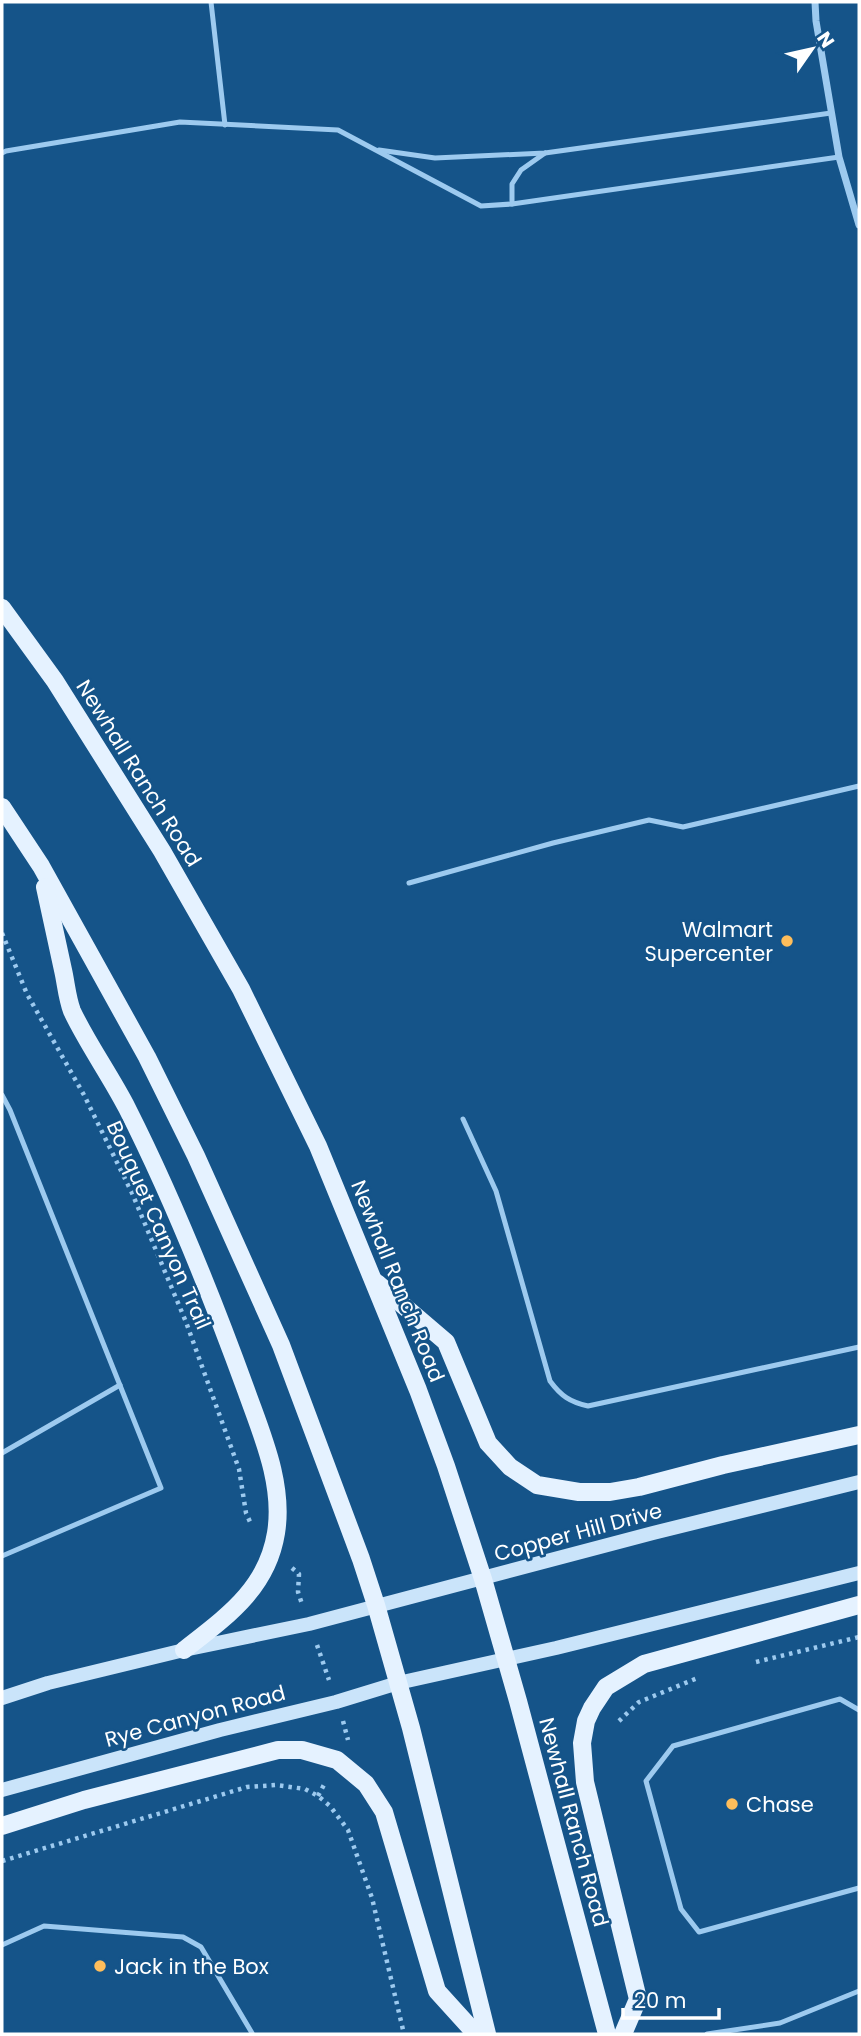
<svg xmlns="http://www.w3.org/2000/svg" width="861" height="2036" font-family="Poppins,sans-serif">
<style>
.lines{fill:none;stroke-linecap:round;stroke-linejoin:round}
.path{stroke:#9dcaef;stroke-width:4.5;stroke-dasharray:3.5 5;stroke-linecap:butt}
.lane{stroke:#9dcaef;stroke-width:5}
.street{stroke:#9dcaef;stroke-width:7}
.secondary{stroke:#cae4fa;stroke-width:14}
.primary{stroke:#e5f2ff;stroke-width:18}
.poi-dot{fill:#ffbe5b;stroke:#155489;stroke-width:2.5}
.labels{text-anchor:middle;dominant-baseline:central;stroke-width:5;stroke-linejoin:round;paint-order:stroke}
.street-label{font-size:21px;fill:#fff;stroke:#155489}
.poi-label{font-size:21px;fill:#fff;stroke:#155489;text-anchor:start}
</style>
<rect width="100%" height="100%" fill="#155489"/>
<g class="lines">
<g class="path">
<polyline points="2,933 27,994 84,1095 132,1193 186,1322 239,1469 246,1513 251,1524"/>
<polyline points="292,1568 299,1574 298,1592 302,1604"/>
<polyline points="317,1645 329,1680"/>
<polyline points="756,1662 859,1637"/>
<polyline points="343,1721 348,1740"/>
<polyline points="619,1721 639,1702 700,1677"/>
<polyline points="318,1796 326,1781"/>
<polyline points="2,1861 247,1787 276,1785 305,1789 318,1796 330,1806 348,1830 372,1898 404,2034"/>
</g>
<g class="lane">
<polyline points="211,2 225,125"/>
<polyline points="379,150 435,158 545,153 831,113"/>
<polyline points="2,153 6,151 180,122 338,130 481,206 512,204 839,157"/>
<polyline points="512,204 512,184 521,170 545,153"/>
<polyline points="409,883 553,843 649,820 683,827 859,786"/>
<polyline points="2,1095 10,1110 161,1488 2,1556"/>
<path d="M463 1119 496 1191 550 1381C561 1396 570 1402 588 1406L859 1347"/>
<polyline points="2,1453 120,1385"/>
<polyline points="859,1710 840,1699 673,1746 646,1781 681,1909 699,1932 859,1888"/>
<polyline points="2,1945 44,1926 183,1937 201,1947 252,2033"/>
<polyline points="707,2034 780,2023 859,1991"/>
</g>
<polyline class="street" points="815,2 816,21 839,157 859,225"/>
<g class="secondary">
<polyline points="2,1698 48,1683 184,1650 309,1624 653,1533 859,1482"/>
<polyline points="2,1790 220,1730 336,1702 398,1683 556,1648 859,1573"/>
</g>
<g class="primary">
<polyline points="2,608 55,681 162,851 241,989 318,1146 418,1390 446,1466 483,1579 518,1701 607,2034"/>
<polyline points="2,807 41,866 147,1057 196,1156 281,1345 361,1559 376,1605 411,1728 487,2034"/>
<path d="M45 887C51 915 57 942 63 970 66 983 67 998 72 1011 87 1043 110 1075 127 1108 173 1199 211 1294 246 1390 262 1435 284 1484 276 1533 267 1589 226 1617 184 1650"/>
<polyline points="377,1283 446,1342 488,1443 510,1467 537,1485 579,1492 610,1492 639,1487 723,1465 859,1435"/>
<polyline points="2,1826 84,1800 278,1750 302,1750 337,1760 366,1784 384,1812 437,1991 476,2034"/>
<polyline points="623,2034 638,1999 585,1782 582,1743 586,1721 592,1708 606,1687 644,1664 859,1605"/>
</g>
</g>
<g class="poi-dot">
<circle cx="787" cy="941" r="7"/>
<circle cx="732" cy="1804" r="7"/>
<circle cx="100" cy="1966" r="7"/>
</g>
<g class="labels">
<g class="street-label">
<text transform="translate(139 773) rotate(58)">Newhall Ranch Road</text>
<text transform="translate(159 1225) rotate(66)">Bouquet Canyon Trail</text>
<text transform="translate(398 1281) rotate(68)">Newhall Ranch Road</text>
<text transform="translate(578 1532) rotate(-15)">Copper Hill Drive</text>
<text transform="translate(195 1716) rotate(-15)">Rye Canyon Road</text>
<text transform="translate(574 1822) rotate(75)">Newhall Ranch Road</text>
</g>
<g class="poi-label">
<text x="773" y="929" text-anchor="end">Walmart<tspan x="773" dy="24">Supercenter</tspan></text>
<text x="746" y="1804">Chase</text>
<text x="114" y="1966">Jack in the Box</text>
</g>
</g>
<rect width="861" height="2036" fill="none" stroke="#ffffff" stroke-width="7"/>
<g transform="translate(812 49) rotate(56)" stroke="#155489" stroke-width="5" paint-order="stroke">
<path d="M0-5L12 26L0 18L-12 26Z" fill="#ffffff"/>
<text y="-10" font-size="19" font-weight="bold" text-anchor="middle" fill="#ffffff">N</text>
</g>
<path d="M623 2008v10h96v-10" fill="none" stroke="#ffffff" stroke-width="3.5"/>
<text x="634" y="2008" font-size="21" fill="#ffffff" stroke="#155489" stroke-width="5" paint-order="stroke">20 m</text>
</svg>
